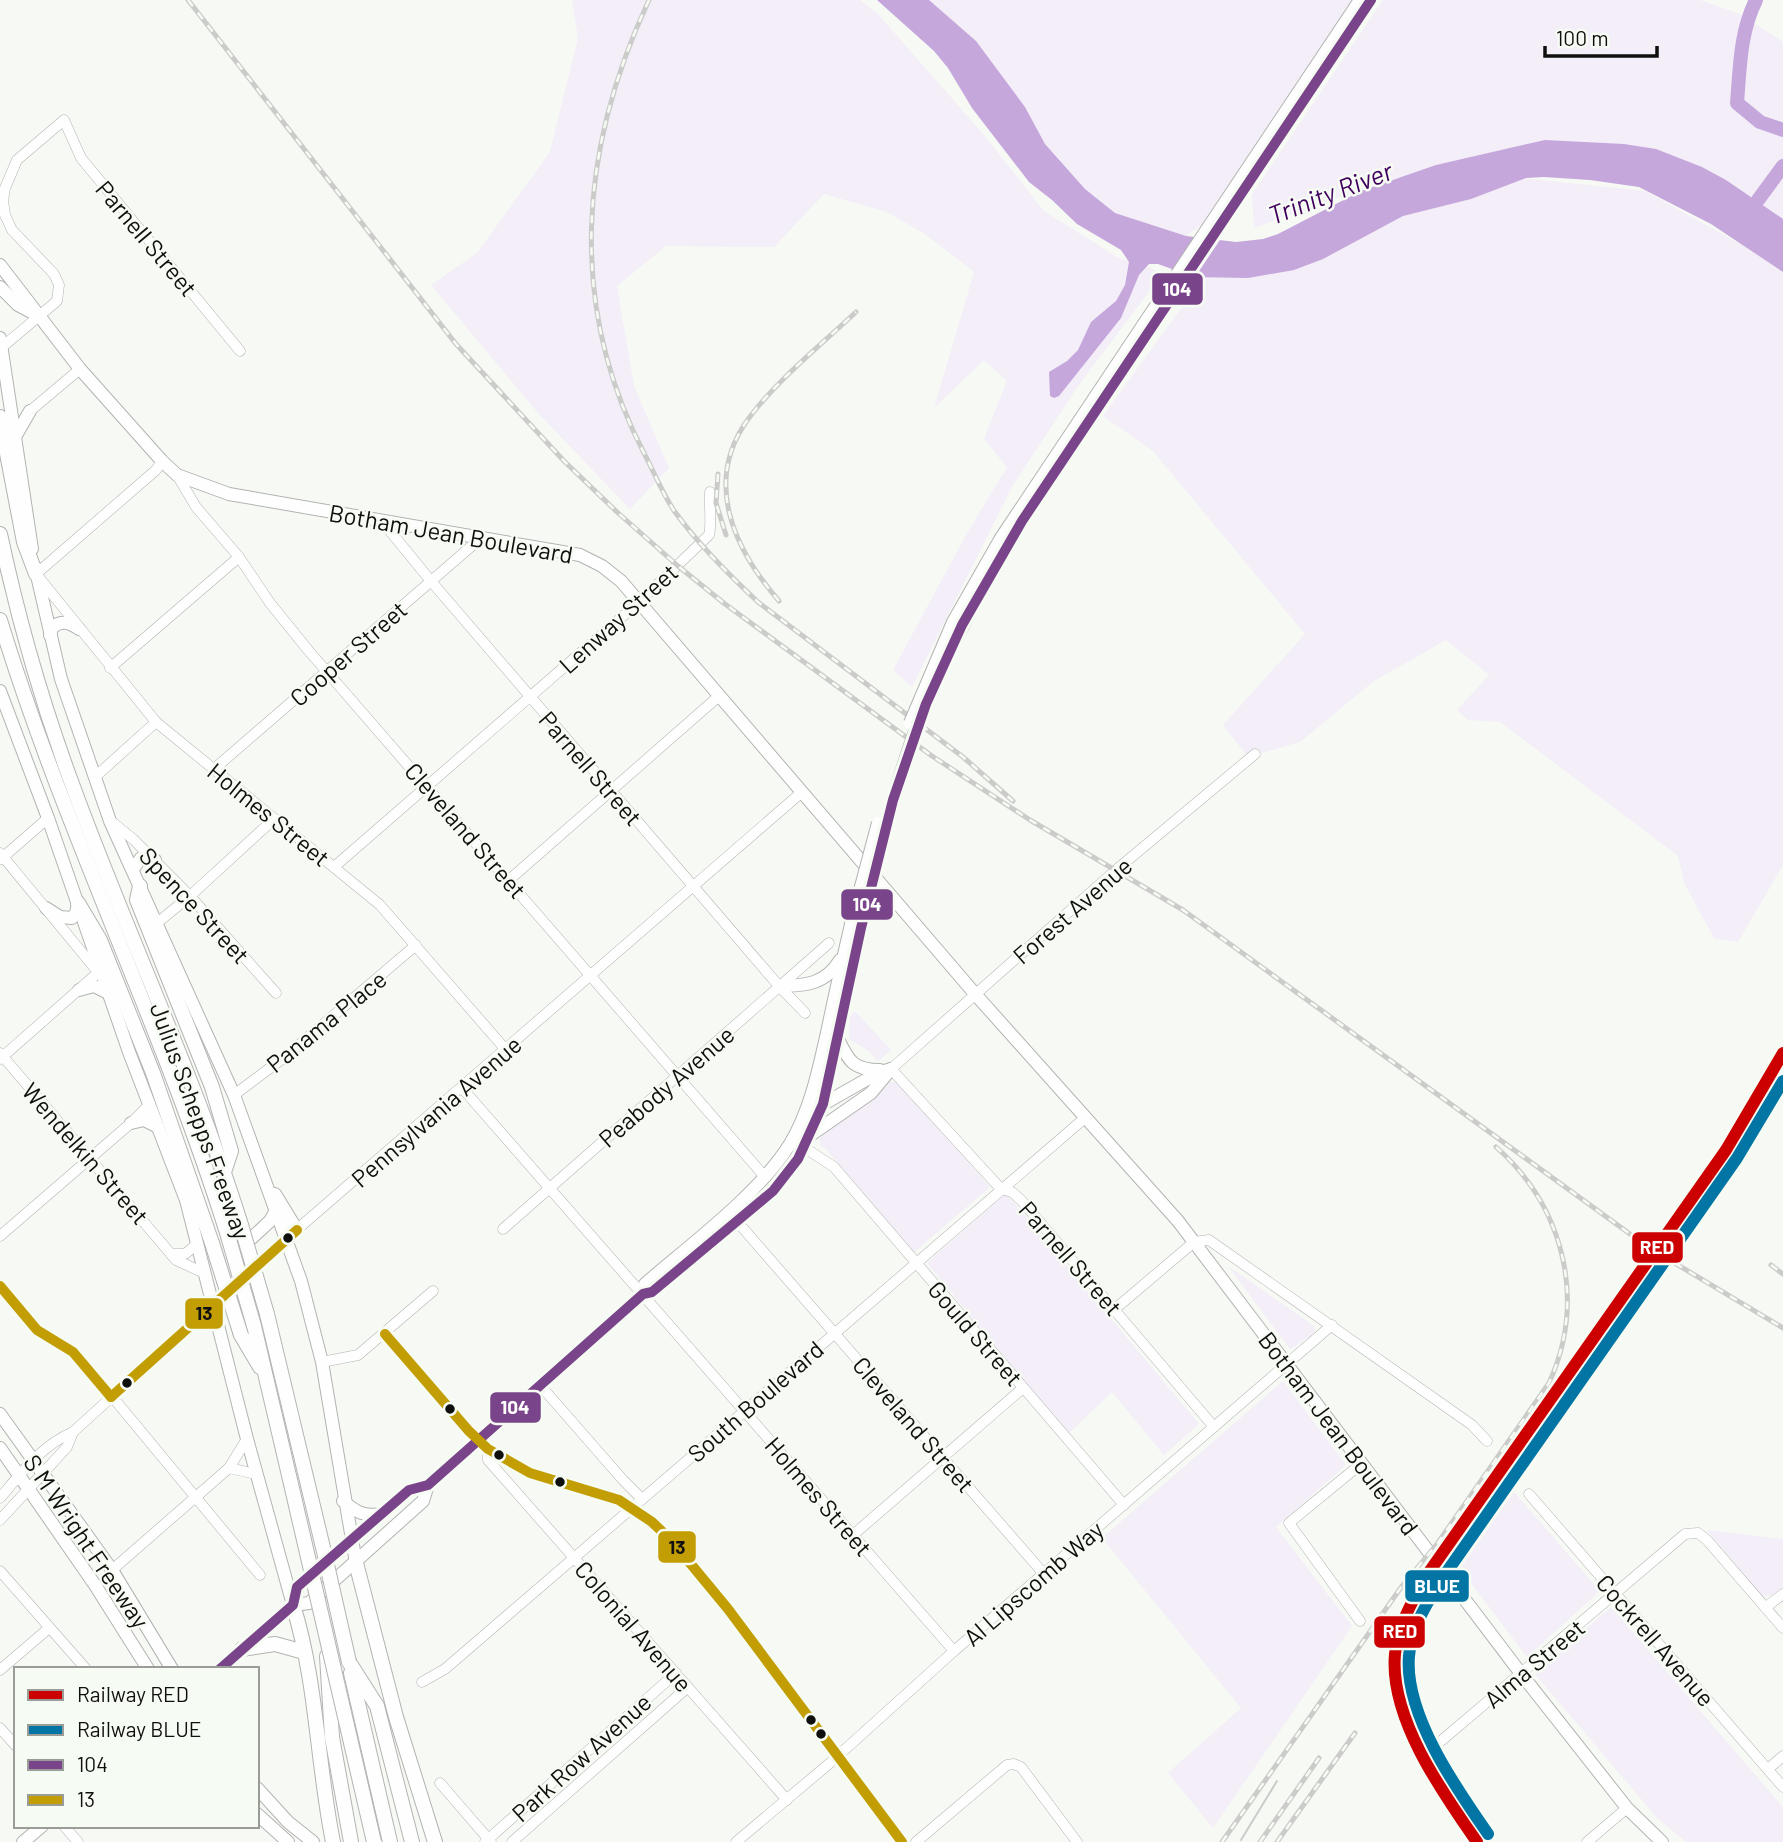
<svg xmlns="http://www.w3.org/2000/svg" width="1783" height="1842" font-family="Barlow,sans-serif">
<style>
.green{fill:#f3eef8}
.water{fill:#c5a7dc}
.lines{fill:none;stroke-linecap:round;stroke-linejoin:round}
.river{stroke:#c5a7dc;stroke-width:14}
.minor-casing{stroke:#b2b4b1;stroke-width:11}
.major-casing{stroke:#b2b4b1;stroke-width:14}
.highway-casing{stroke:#b2b4b1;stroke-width:16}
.minor{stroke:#fefefe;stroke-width:10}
.major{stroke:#fefefe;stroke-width:12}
.highway{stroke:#fefefe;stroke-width:14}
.tram{stroke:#cbccca;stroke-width:2}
.rail-casing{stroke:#cbccca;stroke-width:5}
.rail{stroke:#f6fbf3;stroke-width:2.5;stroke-dasharray:8;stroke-linecap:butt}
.major-bridge-casing{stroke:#b2b4b1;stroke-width:14;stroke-linecap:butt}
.highway-bridge-casing{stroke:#b2b4b1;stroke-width:16;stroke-linecap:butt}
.major-bridge{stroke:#fefefe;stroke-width:12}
.highway-bridge{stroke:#fefefe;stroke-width:14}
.bus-1-casing{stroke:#f6fbf3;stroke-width:16}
.bus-2-casing{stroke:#f6fbf3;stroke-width:16}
.bus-1{stroke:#794489;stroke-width:10}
.bus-2{stroke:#c39d04;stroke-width:10}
.rail-1-casing{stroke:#f6fbf3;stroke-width:18}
.rail-2-casing{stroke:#f6fbf3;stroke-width:18}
.rail-1{stroke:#c00;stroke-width:12}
.rail-2{stroke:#0275a4;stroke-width:12}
.bus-dot{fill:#0f100e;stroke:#f6fbf3;stroke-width:2.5}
.labels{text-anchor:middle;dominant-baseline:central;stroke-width:5;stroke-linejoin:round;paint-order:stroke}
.street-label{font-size:24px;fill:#0f100e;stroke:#f6fbf3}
.water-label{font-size:26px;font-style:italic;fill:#41005f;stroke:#f6fbf3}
.line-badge{stroke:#f6fbf3;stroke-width:2.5}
.badge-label{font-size:19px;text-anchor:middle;font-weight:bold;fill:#fff}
.pale-badge-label{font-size:19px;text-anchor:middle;font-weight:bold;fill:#111}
</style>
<rect width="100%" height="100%" fill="#f7f9f5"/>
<g class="green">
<polygon points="572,0 860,0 878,14 984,135 1044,211 1117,257 1163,273 1078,386 1013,485 912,687 893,670 966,535 1007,467 984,439 1007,381 984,360 934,408 974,272 925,234 887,212 824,194 774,247 666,246 617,286 634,386 669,468 630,509 538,413 431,285 477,253 550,152 578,38"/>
<polygon points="929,0 1353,0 1203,224 1186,236 1115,213 1085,189 1045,144 1025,107"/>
<polygon points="1383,0 1700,0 1740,14 1783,42 1783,231 1772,224 1755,197 1501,153 1389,180 1254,228 1252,194"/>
<polygon points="1512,177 1645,191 1742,245 1783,272 1783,865 1738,942 1714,938 1685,885 1678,856 1500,722 1468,720 1457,710 1489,675 1446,640 1374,681 1300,742 1248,757 1223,725 1305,634 1153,451 1103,416 1206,274"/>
<polygon points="855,1011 891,1050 878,1061 870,1052 849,1039 850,1016"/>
<polygon points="888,1082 894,1082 899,1084 990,1187 914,1252 826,1149 820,1145 820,1138"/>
<polygon points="1006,1193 1199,1424 1164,1455 1112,1392 1068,1434 927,1263"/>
<polygon points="1228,1266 1314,1326 1315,1331 1312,1335 1290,1349"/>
<polygon points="1283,1381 1346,1465 1276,1527 1352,1626 1213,1828 1168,1773 1241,1708 1102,1538"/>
<polygon points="1507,1484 1600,1591 1527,1657 1452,1558"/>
<polygon points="1707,1530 1783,1539 1783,1587 1774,1595 1762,1596"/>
<polygon points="1611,1607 1783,1807 1783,1842 1686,1842 1658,1819 1535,1674"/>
</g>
<polygon class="water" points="877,0 929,0 976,41 1025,107 1045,144 1085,189 1115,213 1186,236 1236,242 1263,239 1278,234 1361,191 1436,165 1545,140 1624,144 1656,149 1702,167 1726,180 1783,219 1783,272 1711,224 1639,187 1590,180 1544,177 1526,178 1471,199 1403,216 1323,259 1294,270 1248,278 1194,277 1158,264 1149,264 1139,275 1121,318 1059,396 1054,398 1050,396 1049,372 1067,361 1078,350 1091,322 1116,301 1125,285 1129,262 1121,250 1077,224 1052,200 1029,182 972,108 948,68 934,51"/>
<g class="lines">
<g class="river">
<path d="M1756 0C1740 32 1740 67 1737 103L1760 122 1783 130"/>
<polyline points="1747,215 1783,166"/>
</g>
<defs>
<g id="minor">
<polyline points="1,348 57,301 59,285 54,274 12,230 5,215 3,201 5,188 17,160 64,120 81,158 240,351"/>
<polyline points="30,411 80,369"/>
<polyline points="162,461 156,470 36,574 156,722 380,905 506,1050"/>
<polyline points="177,475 196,507 239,557 270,603 308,650 765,1177"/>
<polyline points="381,520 430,580 779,986 805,1013"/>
<polyline points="110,668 239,557"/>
<polyline points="214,769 482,537"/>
<polyline points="95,777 156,722"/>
<polyline points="112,822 133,839 190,896 276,993"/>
<polyline points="0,853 98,972"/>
<polyline points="1,859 48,818"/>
<path d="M334 867 639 602 709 535C712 524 709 505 710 492"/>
<polyline points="509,880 719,696"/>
<polyline points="157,923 190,896 274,819"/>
<polyline points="0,1053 176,1260 204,1273"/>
<polyline points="0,1059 101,970"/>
<polyline points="462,1088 954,1651"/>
<polyline points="234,1095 286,1056 416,945"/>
<polyline points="805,1148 834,1167 1124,1505"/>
<polyline points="734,1218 1044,1574"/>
<polyline points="503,1229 829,943"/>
<polyline points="0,1236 131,1123 150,1104"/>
<polyline points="171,1254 185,1254 197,1244"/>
<polyline points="0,1286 37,1330 68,1347 86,1365 260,1575"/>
<polyline points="1115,1309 1194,1242 1209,1240 1472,1425 1487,1441"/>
<polyline points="322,1362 358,1355 433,1291"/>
<polyline points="540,1385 623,1480 642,1499"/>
<polyline points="1214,1427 1021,1200 1012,1192 1001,1189 891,1069 1116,870 1255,754"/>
<polyline points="488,1449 488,1460 787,1800"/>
<polyline points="229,1468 256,1474"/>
<polyline points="1529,1494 1783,1787"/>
<path d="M0 1498C21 1473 42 1445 73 1432L286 1239 802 792"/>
<polyline points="0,1520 67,1447 73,1432"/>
<polyline points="853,1535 1023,1388"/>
<polyline points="112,1570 229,1468 247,1439"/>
<polyline points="0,1571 86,1669"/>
<polyline points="1766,1607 1783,1594"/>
<polyline points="1360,1621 1289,1523 1362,1463"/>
<polyline points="0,1670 49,1628"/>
<polyline points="422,1682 445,1669 1086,1117"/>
<polyline points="0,1728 16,1746"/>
<polyline points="1441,1741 1685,1534 1698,1533 1707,1540 1783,1628"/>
<polyline points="1768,1769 1783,1756"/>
<polyline points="440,1783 491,1842"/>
<polyline points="64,1826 78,1842"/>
<polyline points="485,1842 676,1673"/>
<polyline points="512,1842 688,1687"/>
<polyline points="736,1842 830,1763 954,1651 1332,1325"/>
<polyline points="916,1842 1007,1765 1014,1764 1021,1767 1077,1842"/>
<polyline points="1587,1842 1627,1808"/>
</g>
<g id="major">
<polyline points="0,265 80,369 162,461 177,475 229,494 580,555 602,566 621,581 976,995 1178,1221 1522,1675 1627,1808 1662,1842"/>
<polyline points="0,287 18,305 35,314"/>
<polyline points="0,338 32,549"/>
<polyline points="15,437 30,411"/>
<polyline points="1001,538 1360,0"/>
<polyline points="35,567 61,679 110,821 234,1095 301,1281 322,1362 356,1563"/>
<path d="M50 635 52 628C61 619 70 623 79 629"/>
<polyline points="0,691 48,818 129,1052 186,1200 247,1439 293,1605"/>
<polyline points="133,869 141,858 155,860"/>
<polyline points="46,908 60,917 72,918 76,913 78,903"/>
<path d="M779 986C805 986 826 984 840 960"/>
<polyline points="79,990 94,986 110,994"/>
<path d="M838 1039C849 1062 854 1070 880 1070"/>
<polyline points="820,1106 878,1073 891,1069"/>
<polyline points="131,1123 144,1120 158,1127"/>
<polyline points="812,1134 871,1093 891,1069"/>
<polyline points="275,1194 297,1230"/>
<polyline points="242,1247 270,1221 276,1210"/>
<path d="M643 1294 645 1284C690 1245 759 1194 790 1144 811 1109 819 1068 828 1028 835 994 843 959 851 924"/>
<polyline points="385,1334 468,1430 488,1449 530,1473 619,1500 652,1522 671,1540 728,1609 902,1842"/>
<polyline points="0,1414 112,1570 172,1669"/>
<polyline points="0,1448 95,1585 148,1669"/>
<path d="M343 1501C356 1512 364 1517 382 1514"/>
<polyline points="293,1603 297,1587 409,1490 428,1485 643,1294 652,1292 773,1191 798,1159 823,1104 861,928"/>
<polyline points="220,1669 293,1605 309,1603 423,1501 428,1485"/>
<polyline points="257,1788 288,1822 313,1842"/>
<polyline points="257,1814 288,1842"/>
<polyline points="23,1842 42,1826"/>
</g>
<g id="highway">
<polyline points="0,417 24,542 36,574"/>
<path d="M0 534C18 619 42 703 72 784 126 932 194 1074 241 1225"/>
<path d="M0 620C64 830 163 1027 228 1236"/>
<polyline points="140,886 137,900 212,1087 231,1151 224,1172"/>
<polyline points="78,903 100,940 153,1073 212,1243"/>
<polyline points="267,1314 325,1556"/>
<polyline points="254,1326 291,1484"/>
<polyline points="241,1335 260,1367"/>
<polyline points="356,1563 396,1717 435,1842"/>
<path d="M293 1605C317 1682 317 1763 333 1842"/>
<polyline points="242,1649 275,1644 304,1652"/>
<polyline points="327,1656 332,1737 351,1842"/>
<polyline points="349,1662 377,1706 412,1842"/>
<polyline points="351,1673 390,1842"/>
</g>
</defs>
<use href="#minor" class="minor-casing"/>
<use href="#major" class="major-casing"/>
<use href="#highway" class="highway-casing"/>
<use href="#minor" class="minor"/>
<use href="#major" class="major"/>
<use href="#highway" class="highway"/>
<g class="tram">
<polyline points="1430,1768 1444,1783 1466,1817"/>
<polyline points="1241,1840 1277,1781"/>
</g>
<defs>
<g id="rail">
<polyline points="188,0 456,344 564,461 617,512 678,566 725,604 932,756 1030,820 1183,910 1648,1247 1783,1328"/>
<path d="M649 0C579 150 567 306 645 455 655 474 663 495 675 512 699 545 728 574 758 602L963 757 1013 801"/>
<polyline points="718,474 716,503 726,535"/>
<path d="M779 601C734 549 702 481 749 418 777 380 822 344 856 312"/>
<polyline points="1771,1265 1783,1274"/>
<path d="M1222 1842 1402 1586 1437 1544 1549 1383C1587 1300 1564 1207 1496 1147"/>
<polyline points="1260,1842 1319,1758"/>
<polyline points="1277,1842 1355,1733"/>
</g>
</defs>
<use href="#rail" class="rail-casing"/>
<use href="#rail" class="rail"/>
<defs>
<g id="major-bridge">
<polyline points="910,723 953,622 1001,538"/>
<polyline points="851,924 878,823"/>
<path d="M861 928C876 864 891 799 913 737 941 661 980 590 1022 521L1371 0"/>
</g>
<g id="highway-bridge">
<polyline points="241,1225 267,1314"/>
<polyline points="228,1236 254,1326"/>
<polyline points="212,1243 241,1335"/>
<polyline points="291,1484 374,1842"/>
<polyline points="325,1556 349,1662"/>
</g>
</defs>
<use href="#major-bridge" class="major-bridge-casing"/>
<use href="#highway-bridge" class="highway-bridge-casing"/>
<use href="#major-bridge" class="major-bridge"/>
<use href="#highway-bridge" class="highway-bridge"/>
<defs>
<polyline id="bus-1" points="220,1669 293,1605 297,1587 409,1490 428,1485 643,1294 652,1292 773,1191 798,1159 823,1104 861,928 893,800 926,704 962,625 1022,521 1371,0"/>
<g id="bus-2">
<polyline points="0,1286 37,1330 73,1352 111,1397"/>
<polyline points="385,1334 468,1430 488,1449 530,1473 619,1500 652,1522 671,1540 728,1609 902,1842"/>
<polyline points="111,1397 297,1230"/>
</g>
</defs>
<use href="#bus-1" class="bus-1-casing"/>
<use href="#bus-2" class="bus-2-casing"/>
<use href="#bus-1" class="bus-1"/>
<use href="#bus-2" class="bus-2"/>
<defs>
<path id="rail-1" d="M1477 1842C1442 1792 1389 1717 1395 1654 1398 1625 1413 1600 1427 1575L1726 1150 1783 1053"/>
<path id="rail-2" d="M1488 1834C1456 1788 1404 1714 1409 1656 1411 1629 1426 1605 1439 1583L1737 1158 1783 1081"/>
</defs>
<use href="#rail-1" class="rail-1-casing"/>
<use href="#rail-2" class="rail-2-casing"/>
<use href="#rail-1" class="rail-1"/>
<use href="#rail-2" class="rail-2"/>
</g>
<g class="bus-dot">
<circle cx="288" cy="1238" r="6"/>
<circle cx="127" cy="1383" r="6"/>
<circle cx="450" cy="1409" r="6"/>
<circle cx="499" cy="1455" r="6"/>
<circle cx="560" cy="1482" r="6"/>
<circle cx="811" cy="1720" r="6"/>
<circle cx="821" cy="1734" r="6"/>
</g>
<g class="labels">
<g class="street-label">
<text transform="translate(147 238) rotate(50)">Parnell Street</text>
<text transform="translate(451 533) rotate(10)">Botham Jean Boulevard</text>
<text transform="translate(618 618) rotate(-42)">Lenway Street</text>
<text transform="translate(348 653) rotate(-41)">Cooper Street</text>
<text transform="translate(591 768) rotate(49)">Parnell Street</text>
<text transform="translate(269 814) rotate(39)">Holmes Street</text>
<text transform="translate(466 830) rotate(49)">Cleveland Street</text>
<text transform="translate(195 905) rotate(47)">Spence Street</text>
<text transform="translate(1072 910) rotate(-41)">Forest Avenue</text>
<text transform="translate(326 1021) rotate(-39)">Panama Place</text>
<text transform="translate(666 1086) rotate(-41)">Peabody Avenue</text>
<text transform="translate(436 1111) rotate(-41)">Pennsylvania Avenue</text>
<text transform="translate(201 1121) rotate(70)">Julius Schepps Freeway</text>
<text transform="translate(86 1153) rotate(49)">Wendelkin Street</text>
<text transform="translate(1071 1258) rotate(49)">Parnell Street</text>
<text transform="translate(976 1333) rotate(49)">Gould Street</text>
<text transform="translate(755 1401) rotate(-41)">South Boulevard</text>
<text transform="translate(914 1424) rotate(49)">Cleveland Street</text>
<text transform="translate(1339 1433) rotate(53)">Botham Jean Boulevard</text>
<text transform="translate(819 1496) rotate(49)">Holmes Street</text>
<text transform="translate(87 1541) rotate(56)">S M Wright Freeway</text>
<text transform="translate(1033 1583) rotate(-41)">Al Lipscomb Way</text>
<text transform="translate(634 1626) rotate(49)">Colonial Avenue</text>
<text transform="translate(1656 1640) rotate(49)">Cockrell Avenue</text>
<text transform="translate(1534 1663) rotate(-40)">Alma Street</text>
<text transform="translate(581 1757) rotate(-42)">Park Row Avenue</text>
</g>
<g class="water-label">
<text transform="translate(1330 192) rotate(-21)">Trinity River</text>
</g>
</g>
<g class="line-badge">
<rect x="1151" y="272" width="53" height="34" rx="7" fill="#794489"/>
<rect x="840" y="888" width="54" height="33" rx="7" fill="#794489"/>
<rect x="1631" y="1231" width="53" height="33" rx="7" fill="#c00"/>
<rect x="184" y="1297" width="40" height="33" rx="7" fill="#c39d04"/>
<rect x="489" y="1391" width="53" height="33" rx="7" fill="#794489"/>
<rect x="657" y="1530" width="40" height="34" rx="7" fill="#c39d04"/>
<rect x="1404" y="1569" width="66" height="34" rx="7" fill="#0275a4"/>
<rect x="1373" y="1615" width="53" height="34" rx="7" fill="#c00"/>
</g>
<g class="badge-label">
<text x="1177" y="296">104</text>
<text x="867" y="911">104</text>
<text x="1657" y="1254">RED</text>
<text x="515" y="1414">104</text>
<text x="1437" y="1593">BLUE</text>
<text x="1400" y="1638">RED</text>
</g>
<g class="pale-badge-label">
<text x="204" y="1320">13</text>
<text x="677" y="1554">13</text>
</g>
<rect x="14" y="1667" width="245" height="161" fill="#f6fbf3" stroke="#9a9d97" stroke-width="2"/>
<rect x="28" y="1690" width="35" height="10" fill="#cc0000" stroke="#9a9d97" stroke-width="2"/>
<text x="77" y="1702" font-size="21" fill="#0f100e">Railway RED</text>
<rect x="28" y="1725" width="35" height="10" fill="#0275a4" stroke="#9a9d97" stroke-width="2"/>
<text x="77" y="1737" font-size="21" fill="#0f100e">Railway BLUE</text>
<rect x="28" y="1760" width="35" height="10" fill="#794489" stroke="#9a9d97" stroke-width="2"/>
<text x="77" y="1772" font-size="21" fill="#0f100e">104</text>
<rect x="28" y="1795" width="35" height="10" fill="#c39d04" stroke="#9a9d97" stroke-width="2"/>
<text x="77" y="1807" font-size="21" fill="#0f100e">13</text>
<path d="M1545 46v10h112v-10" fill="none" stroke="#0f100e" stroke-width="3.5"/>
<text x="1556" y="46" font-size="21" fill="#0f100e" stroke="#f6fbf3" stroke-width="5" paint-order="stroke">100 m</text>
</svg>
